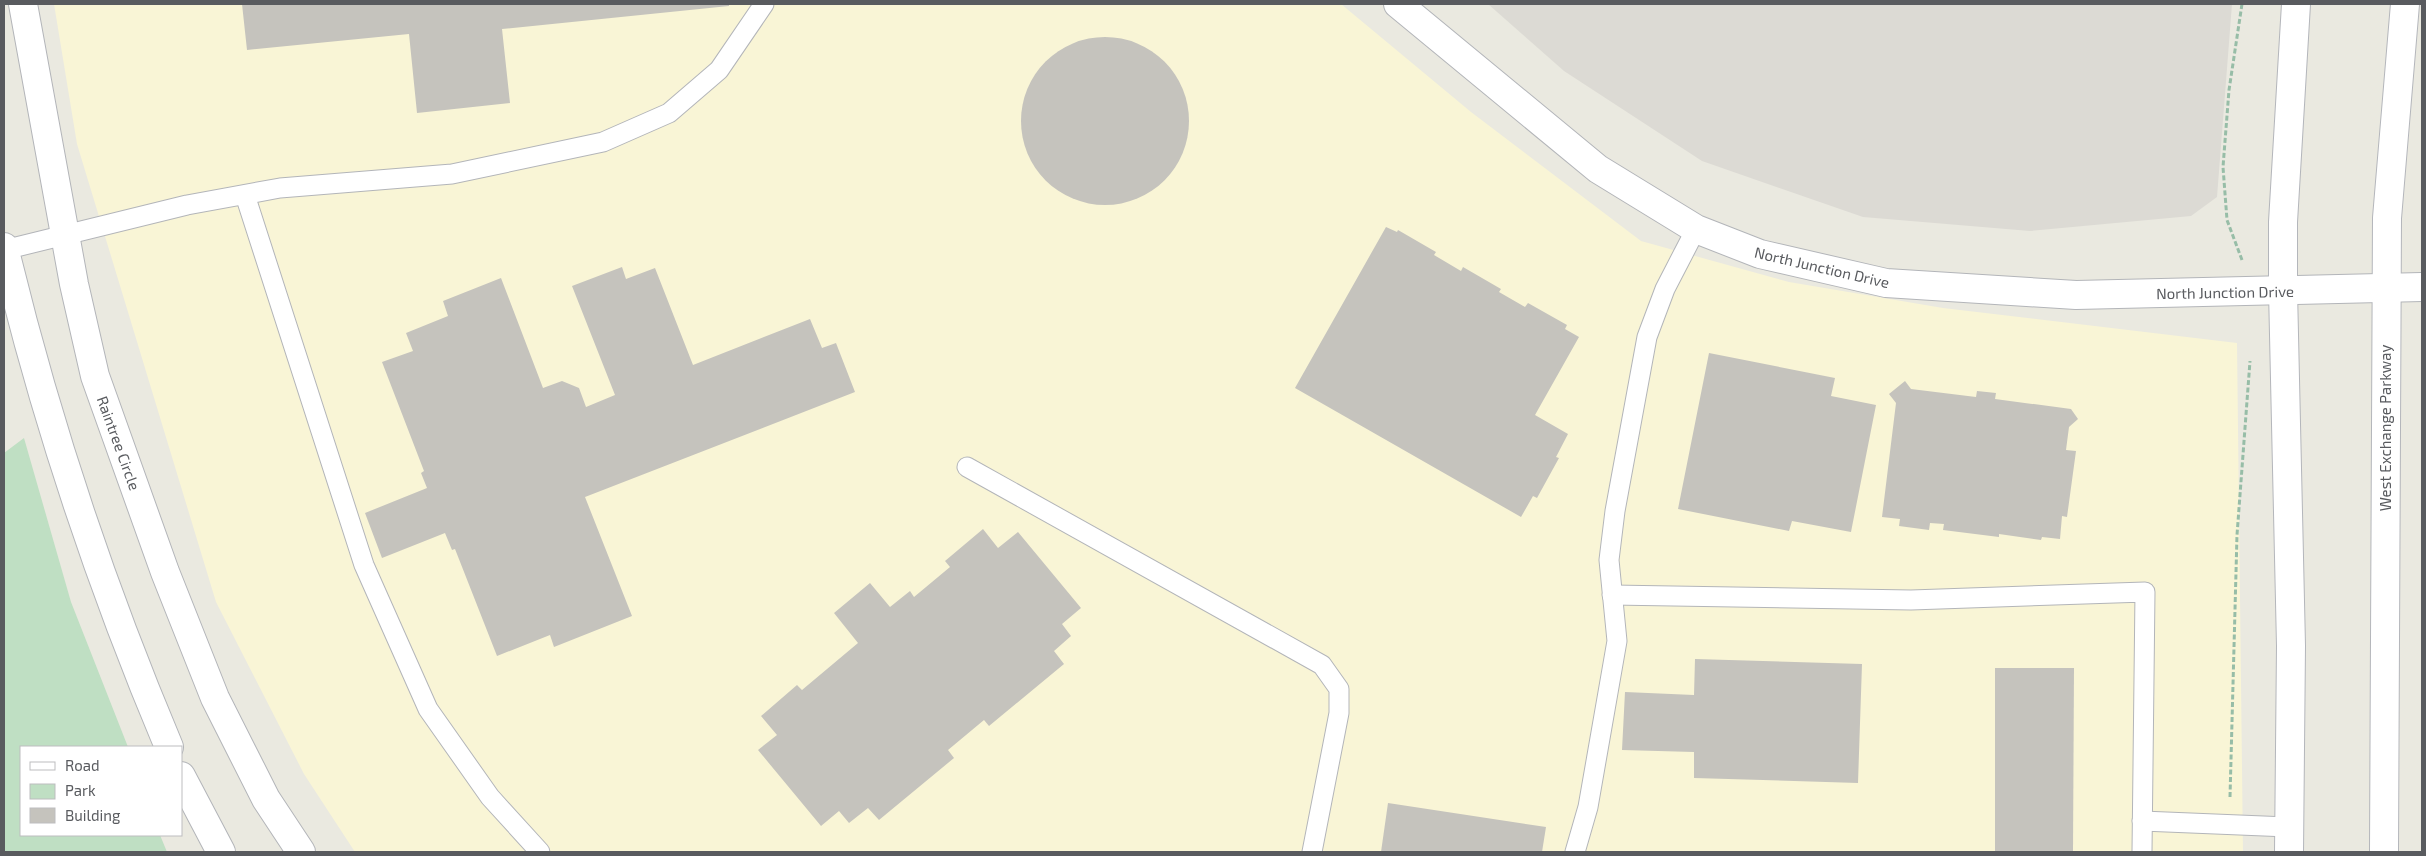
<svg xmlns="http://www.w3.org/2000/svg" width="2426" height="856" font-family="'Exo 2',sans-serif">
<style>
.commercial{fill:#f9f5d6}
.industrial{fill:#dcdad4}
.green{fill:#bfdfc3}
.building{fill:#c5c3bd}
.lines{fill:none;stroke-linecap:round;stroke-linejoin:round}
.service-casing{stroke:#b3b5b9;stroke-width:21}
.minor-casing{stroke:#b3b5b9;stroke-width:30}
.tertiary-casing{stroke:#b3b5b9;stroke-width:30}
.secondary-casing{stroke:#b4b6bb;stroke-width:30}
.path{stroke:#97bda7;stroke-width:3;stroke-dasharray:5 2.5;stroke-linecap:butt}
.service{stroke:#fff;stroke-width:19}
.minor{stroke:#fff;stroke-width:28}
.tertiary{stroke:#fff;stroke-width:28}
.secondary{stroke:#fff;stroke-width:28}
.labels{text-anchor:middle;dominant-baseline:central;stroke-width:4.5;stroke-linejoin:round;paint-order:stroke}
.street-label{font-size:15px;fill:#595b5f;stroke:#fff}
</style>
<rect width="100%" height="100%" fill="#eae9e0"/>
<polygon class="commercial" points="54,4 1341,4 1471,112 1641,241 1789,282 1943,308 2237,343 2243,852 355,852 304,774 216,602 77,144"/>
<polygon class="industrial" points="1488,4 2232,4 2217,197 2191,216 2030,231 1863,217 1702,161 1564,71"/>
<polygon class="green" points="24,438 71,602 128,747 21,747 21,835 160,835 167,852 4,852 4,453"/>
<g class="building">
<polygon points="242,4 729,4 729,6 502,29 510,103 417,113 409,34 247,50"/>
<circle cx="1105" cy="121" r="84"/>
<polygon points="1386,227 1397,232 1398,230 1436,252 1434,255 1461,271 1463,267 1501,289 1499,292 1525,307 1528,303 1567,325 1565,329 1579,337 1535,415 1568,434 1556,457 1559,458 1537,498 1533,496 1521,517 1295,388"/>
<polygon points="622,267 626,279 655,268 693,365 810,319 822,348 836,343 855,392 585,497 632,616 554,647 550,635 497,656 455,549 452,550 445,533 382,558 365,513 427,488 421,473 424,471 382,362 413,351 406,333 448,316 443,301 501,278 543,388 562,381 579,388 586,407 615,395 572,286"/>
<polygon points="1709,353 1835,378 1831,396 1876,405 1851,532 1792,521 1789,531 1678,509"/>
<polygon points="1905,381 1911,389 1976,397 1977,391 1996,393 1995,399 2071,409 2078,419 2069,427 2066,450 2076,451 2067,517 2062,516 2060,539 2042,537 2041,540 1999,534 1999,537 1943,530 1944,524 1930,523 1929,530 1899,526 1900,519 1882,517 1896,403 1889,394"/>
<polygon points="983,529 998,548 1018,532 1081,608 1062,624 1071,636 1054,651 1064,664 989,726 984,720 948,750 954,758 879,820 868,808 849,823 839,811 821,826 758,750 777,735 761,716 797,685 802,690 858,643 834,613 870,583 890,607 910,591 914,597 950,567 945,561"/>
<polygon points="1695,659 1862,664 1858,783 1694,778 1694,752 1622,750 1625,692 1694,695"/>
<polygon points="1995,668 2074,668 2073,852 1995,852"/>
<polygon points="1388,803 1546,827 1542,852 1381,852"/>
</g>
<g class="lines">
<defs>
<g id="service">
<polyline points="245,195 364,565 428,709 490,797 540,852"/>
<polyline points="4,250 187,205 280,188 452,174 603,142 669,113 719,70 764,4"/>
<polyline points="967,467 1322,665 1339,689 1339,713 1312,852"/>
<polyline points="1612,595 1911,600 2145,592 2142,852"/>
<polyline points="2142,821 2289,827"/>
<polyline points="1575,852 1588,807 1617,641 1609,560 1615,511 1647,337 1665,289 1696,229"/>
</g>
<polyline id="minor" points="1398,4 1598,169 1696,229 1760,254 1886,283 2076,295 2422,287"/>
<g id="tertiary">
<polyline points="23,4 74,284 95,376 165,572 215,698 266,799 301,852"/>
<path d="M4 247C45 418 101 586 169 747"/>
<polyline points="181,776 221,852"/>
</g>
<g id="secondary">
<polyline points="2289,852 2291,646 2283,290 2283,222 2296,4"/>
<polyline points="2384,852 2387,218 2405,4"/>
</g>
</defs>
<use href="#service" class="service-casing"/>
<use href="#minor" class="minor-casing"/>
<use href="#tertiary" class="tertiary-casing"/>
<use href="#secondary" class="secondary-casing"/>
<g class="path">
<polyline points="2242,260 2227,220 2223,167 2229,90 2242,4"/>
<polyline points="2230,797 2237,535 2250,361"/>
</g>
<use href="#service" class="service"/>
<use href="#minor" class="minor"/>
<use href="#tertiary" class="tertiary"/>
<use href="#secondary" class="secondary"/>
</g>
<g class="labels">
<g class="street-label">
<text transform="translate(1822 267) rotate(13)">North Junction Drive</text>
<text transform="translate(2225 292) rotate(-1)">North Junction Drive</text>
<text transform="translate(2385 428) rotate(-90)">West Exchange Parkway</text>
<text transform="translate(119 443) rotate(70)">Raintree Circle</text>
</g>
</g>
<rect width="2426" height="856" fill="none" stroke="#595b5f" stroke-width="10"/>
<rect x="20" y="746" width="162" height="90" fill="#ffffff" stroke="#bdbdbf"/>
<rect x="30" y="762" width="25" height="8" fill="#ffffff" stroke="#bdbdbf"/>
<text x="65" y="771" font-size="15" fill="#595b5f">Road</text>
<rect x="30" y="784" width="25" height="15" fill="#bfdfc3" stroke="#bdbdbf"/>
<text x="65" y="796" font-size="15" fill="#595b5f">Park</text>
<rect x="30" y="808" width="25" height="15" fill="#c5c3bd" stroke="#bdbdbf"/>
<text x="65" y="821" font-size="15" fill="#595b5f">Building</text>
</svg>
